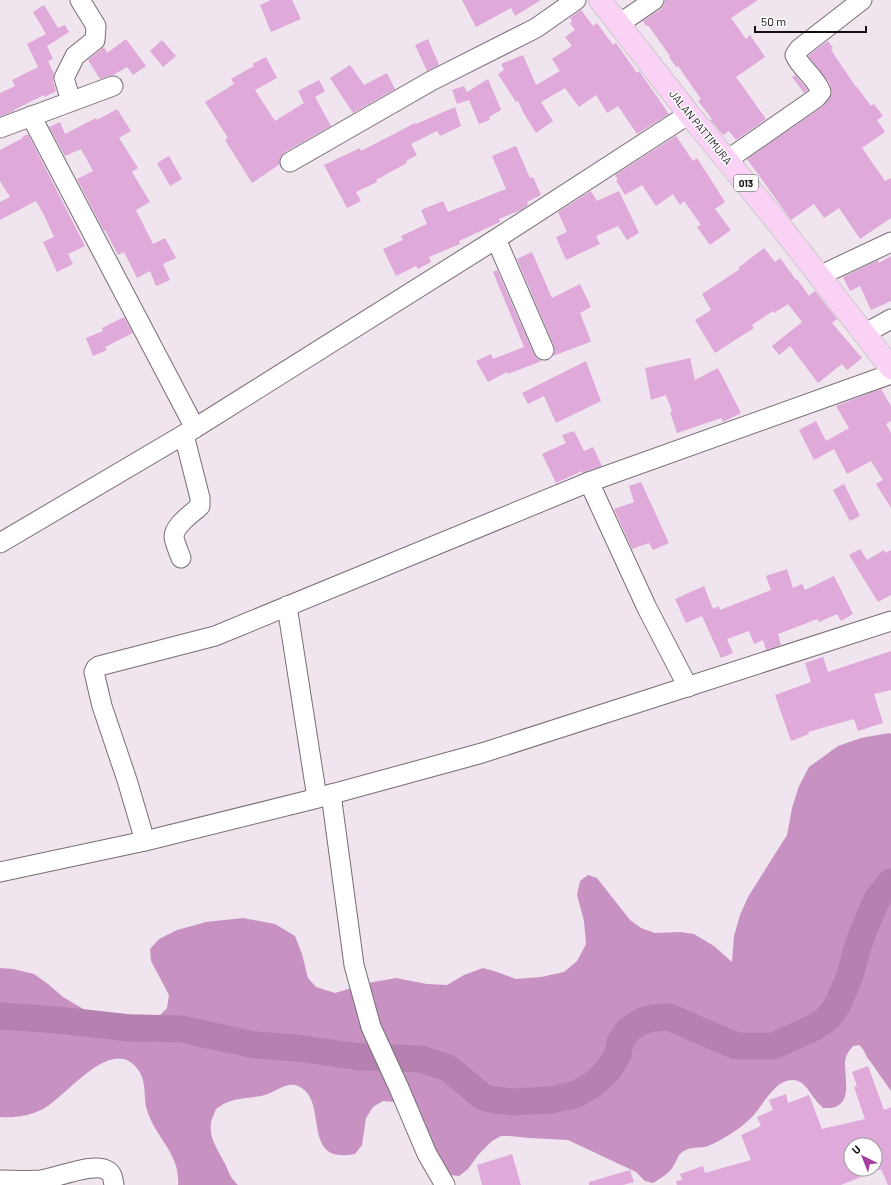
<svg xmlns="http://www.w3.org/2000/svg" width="891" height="1185" font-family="Barlow,sans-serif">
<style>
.forest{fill:#c792c1}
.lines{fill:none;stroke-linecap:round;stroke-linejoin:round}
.river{stroke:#b581b0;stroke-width:27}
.building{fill:#dfa9d9;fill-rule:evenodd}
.minor-casing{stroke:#786e77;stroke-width:21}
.major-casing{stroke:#cbcacb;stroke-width:24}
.minor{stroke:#fff;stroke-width:19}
.major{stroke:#fad2f6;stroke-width:22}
.labels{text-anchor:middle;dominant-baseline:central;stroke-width:3;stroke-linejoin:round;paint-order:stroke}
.shield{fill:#fff;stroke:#595659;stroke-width:1}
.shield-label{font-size:10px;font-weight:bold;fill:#120e12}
.street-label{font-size:11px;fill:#120e12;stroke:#fff}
</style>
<rect width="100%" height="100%" fill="#f0e4ef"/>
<path class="forest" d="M889 733 891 734V1091C884 1081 877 1071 870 1061 865 1056 865 1049 859 1045L853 1046C849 1051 845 1056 845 1063 845 1082 854 1110 823 1108 821 1105 817 1103 815 1099 809 1092 804 1080 793 1080 775 1079 762 1107 751 1118 741 1128 721 1141 708 1146 700 1149 691 1146 684 1151 677 1155 678 1159 674 1165 669 1174 661 1178 653 1183L645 1181 636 1172 568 1140 529 1138 510 1136H501L492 1141 478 1155 468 1169 459 1176 450 1175 405 1109 393 1102 383 1101 373 1107 366 1118 362 1145 355 1154C300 1165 329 1102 300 1087 288 1080 276 1092 265 1095 250 1099 232 1097 219 1107 216 1108 215 1111 214 1114 205 1133 216 1146 224 1162 230 1173 228 1175 238 1185H178C181 1155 155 1137 147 1110 143 1098 147 1083 139 1071 113 1031 66 1098 41 1110 28 1116 15 1118 0 1117V968L13 969 34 974 48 984 63 997 85 1010 106 1014 160 1015 167 1008 169 995 151 961 150 949 159 939 177 930 206 922 243 918 275 924 295 936 302 954 308 978 316 987 335 993 368 983 396 978 427 984 447 985 464 975 483 968 494 971 516 979 541 977 564 972 577 961 586 944 584 921 577 895 580 881 588 875 597 878 630 920 641 928 655 933 680 932 694 934 714 946 732 962 734 936 740 915 748 897 787 835 792 808 799 786 809 767 838 746 861 738Z"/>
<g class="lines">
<polyline class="river" points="0,1016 58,1020 130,1028 181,1029 255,1045 296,1048 360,1057 421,1059 448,1068 483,1097 495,1100 513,1102 551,1100 577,1094 595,1083 609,1069 618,1054 620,1042 628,1030 642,1021 654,1018 669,1017 736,1046 773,1046 813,1028 827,1019 838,1004 850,975 857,949 863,932 877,899 891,882"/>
</g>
<g class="building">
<polygon points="271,0 292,0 301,19 271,32 260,5"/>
<polygon points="462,0 541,0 515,16 511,8 476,27"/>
<polygon points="665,0 758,0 731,18 746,39 750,35 765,57 736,77 766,119 736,140 729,131 723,135 710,120 712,119 698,101 701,99 678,66 676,67 669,57 670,56 648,25 646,26 643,21 661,9 664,5"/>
<polygon points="44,5 58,28 65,25 69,32 47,46 53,59 48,61 54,74 53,81 56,91 45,97 44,95 14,110 14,111 0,116 0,93 15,86 12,80 38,67 27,44 46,34 33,12"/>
<polygon points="581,10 593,26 597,23 613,45 616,43 637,73 639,71 669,114 637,134 618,106 607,113 596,95 579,107 565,88 541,102 553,121 536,133 523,112 518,101 516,102 498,74 504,70 501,64 523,55 536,85 560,71 552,59 572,46 565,37 575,30 570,23 572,21 570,18"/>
<polygon points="126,39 146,66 133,75 127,67 113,75 100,79 88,60 104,47 107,53"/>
<polygon points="428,39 439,65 427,71 415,45"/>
<polygon points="162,40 176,56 163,67 150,51"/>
<polygon points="828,41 833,48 831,50 856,87 857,87 871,106 874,104 883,116 877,120 885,132 862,148 885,181 891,178 891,218 860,239 839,208 824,218 814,204 791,220 747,159 822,107 829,99 832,93 829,82 808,56"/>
<polygon points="266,57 277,78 255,90 275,121 304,103 298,91 319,80 325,91 315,97 331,126 285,152 280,157 280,164 252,183 225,140 228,138 205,102 234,84 231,79 254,66 252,64"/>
<polygon points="350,65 364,85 387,73 395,89 353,113 330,78"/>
<polygon points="795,75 808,90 804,93 792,77"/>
<polygon points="488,79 501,110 489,117 490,120 479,124 469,100 457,104 452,90 464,86 467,92"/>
<polygon points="455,107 461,126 440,136 437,131 411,144 417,155 406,161 407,163 376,180 377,182 356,192 361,201 347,208 324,165 360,148 361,151 415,123 416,124"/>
<polygon points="117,109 131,131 119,138 138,168 132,172 150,202 136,210 153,244 165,238 176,258 163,264 170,280 156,286 150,271 137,278 124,252 118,255 105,230 104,231 77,179 93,171 81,149 65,156 49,127 60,122 65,134 96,118 97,120"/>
<polygon points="28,134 85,246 68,254 73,264 57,272 43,242 54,237 44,215 36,201 0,220 0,202 10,197 0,181 0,150 23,138 22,137"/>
<polygon points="676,136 693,161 697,158 725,202 715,209 731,230 710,245 697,227 701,225 684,201 680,205 673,194 656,206 642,185 625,195 616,180 618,179 615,175"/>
<polygon points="516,146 530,178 533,177 541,195 527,202 528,205 521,210 499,219 500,222 459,241 460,244 429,257 431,262 418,269 416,266 396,276 383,249 403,240 401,236 427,224 421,210 443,201 448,212 506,189 492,156"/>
<polygon points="169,156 182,179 170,186 157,163"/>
<polygon points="591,191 597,201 619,191 639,233 627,240 618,226 596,236 600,244 566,260 556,237 567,232 558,212"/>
<polygon points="764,248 775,262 780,258 796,280 797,279 809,296 815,291 837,319 832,323 862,358 847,370 842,364 818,383 790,346 779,355 772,346 802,322 788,304 774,313 773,311 752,325 754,328 715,353 695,320 711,310 702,294 740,269 738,268"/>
<polygon points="532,252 552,298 580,284 591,307 580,313 591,341 590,342 553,356 555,351 554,346 517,259"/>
<polygon points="891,256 891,301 871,310 860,286 850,291 843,277 878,260 879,263"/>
<polygon points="497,270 534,354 537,359 542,361 508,374 507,372 488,382 476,361 491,354 493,359 524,347 493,272"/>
<polygon points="124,317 133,333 105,347 107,350 93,356 86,338 103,331 102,328"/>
<polygon points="690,358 695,380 718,368 741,413 723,422 721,418 677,433 670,412 672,411 666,395 651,400 645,368"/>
<polygon points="586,361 601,401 556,423 544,396 528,404 522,393"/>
<polygon points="881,389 891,406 891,421 886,424 891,433 891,508 876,484 883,480 871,461 847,474 834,449 814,460 799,430 816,421 826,441 849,428 836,406"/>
<polygon points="574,431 584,451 593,447 602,466 582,473 582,471 556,483 542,454 566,443 562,435"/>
<polygon points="641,482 669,543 653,550 649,543 632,549 614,509 634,502 629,486"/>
<polygon points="844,484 860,516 850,521 833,490"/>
<polygon points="860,549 867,560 884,550 885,553 891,550 891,595 878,602 849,555"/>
<polygon points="787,569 793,588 802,584 805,590 834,576 853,614 841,621 837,614 819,622 817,619 781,633 778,634 781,645 766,650 763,640 754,644 749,631 727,639 733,653 721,658 702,616 686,623 675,599 704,586 713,609 719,606 720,610 771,590 766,576"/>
<polygon points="891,651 891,690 874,694 883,723 858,731 854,719 808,732 809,734 791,741 775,695 811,682 805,663 823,657 828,672"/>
<path d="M868 1066 884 1110 891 1107V1185H888L881 1169 841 1185H677L676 1181 682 1180 680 1174 703 1166 705 1173 751 1160 741 1135 761 1126 757 1117 773 1110 769 1100 786 1094 788 1103 809 1095 822 1129 865 1119 854 1087 857 1086 852 1072ZM851 1145H875V1169H851Z"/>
<polygon points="512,1154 521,1185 482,1185 477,1165"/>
<polygon points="630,1170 634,1182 623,1185 589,1185 589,1182"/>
</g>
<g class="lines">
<defs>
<g id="minor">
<polyline points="619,24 654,0"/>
<polyline points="71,101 64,78 75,56 95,40 96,26 80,0"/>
<polyline points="31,116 195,428"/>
<polyline points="0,128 113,86"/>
<path d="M727 160 816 98 821 92C816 77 801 69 795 55L799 49 862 0"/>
<polyline points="290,162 431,81 536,28 576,0"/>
<polyline points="496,239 544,350"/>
<polyline points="819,276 891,242"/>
<polyline points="864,334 891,319"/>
<polyline points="589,482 647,608 688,687"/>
<polyline points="0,543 195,428 496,239 689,114"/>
<path d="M181 558C179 552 175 544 174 537 174 525 192 514 200 506V498L184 435"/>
<polyline points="287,606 317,798"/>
<polyline points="331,794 354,965 371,1027 399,1088 427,1154 445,1185"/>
<polyline points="145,841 127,780 102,706 94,672 96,668 99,666 215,636 589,482 891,374"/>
<polyline points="0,872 145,841 310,800 482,753 891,621"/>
<path d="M0 1180C13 1180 28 1181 41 1180 57 1178 95 1161 108 1171 113 1174 113 1180 114 1185"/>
</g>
<polyline id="major" points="600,0 689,114 774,218 891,368"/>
</defs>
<use href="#minor" class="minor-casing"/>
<use href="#major" class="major-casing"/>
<use href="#minor" class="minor"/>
<use href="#major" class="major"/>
</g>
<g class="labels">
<rect class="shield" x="734" y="175" width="24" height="16" rx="3"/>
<g class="shield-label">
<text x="746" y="183">013</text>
</g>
<g class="street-label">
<text transform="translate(701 127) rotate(51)">JALAN PATTIMURA</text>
</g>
</g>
<g transform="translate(863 1157) rotate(317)"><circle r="19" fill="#ffffff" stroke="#a09fa0"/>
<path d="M0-3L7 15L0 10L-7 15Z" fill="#a53da0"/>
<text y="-6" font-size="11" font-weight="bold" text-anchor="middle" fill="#120e12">U</text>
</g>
<path d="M755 26v6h111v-6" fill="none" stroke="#120e12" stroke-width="2"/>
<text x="761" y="26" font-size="12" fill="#120e12" stroke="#ffffff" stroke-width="3" paint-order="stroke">50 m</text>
</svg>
